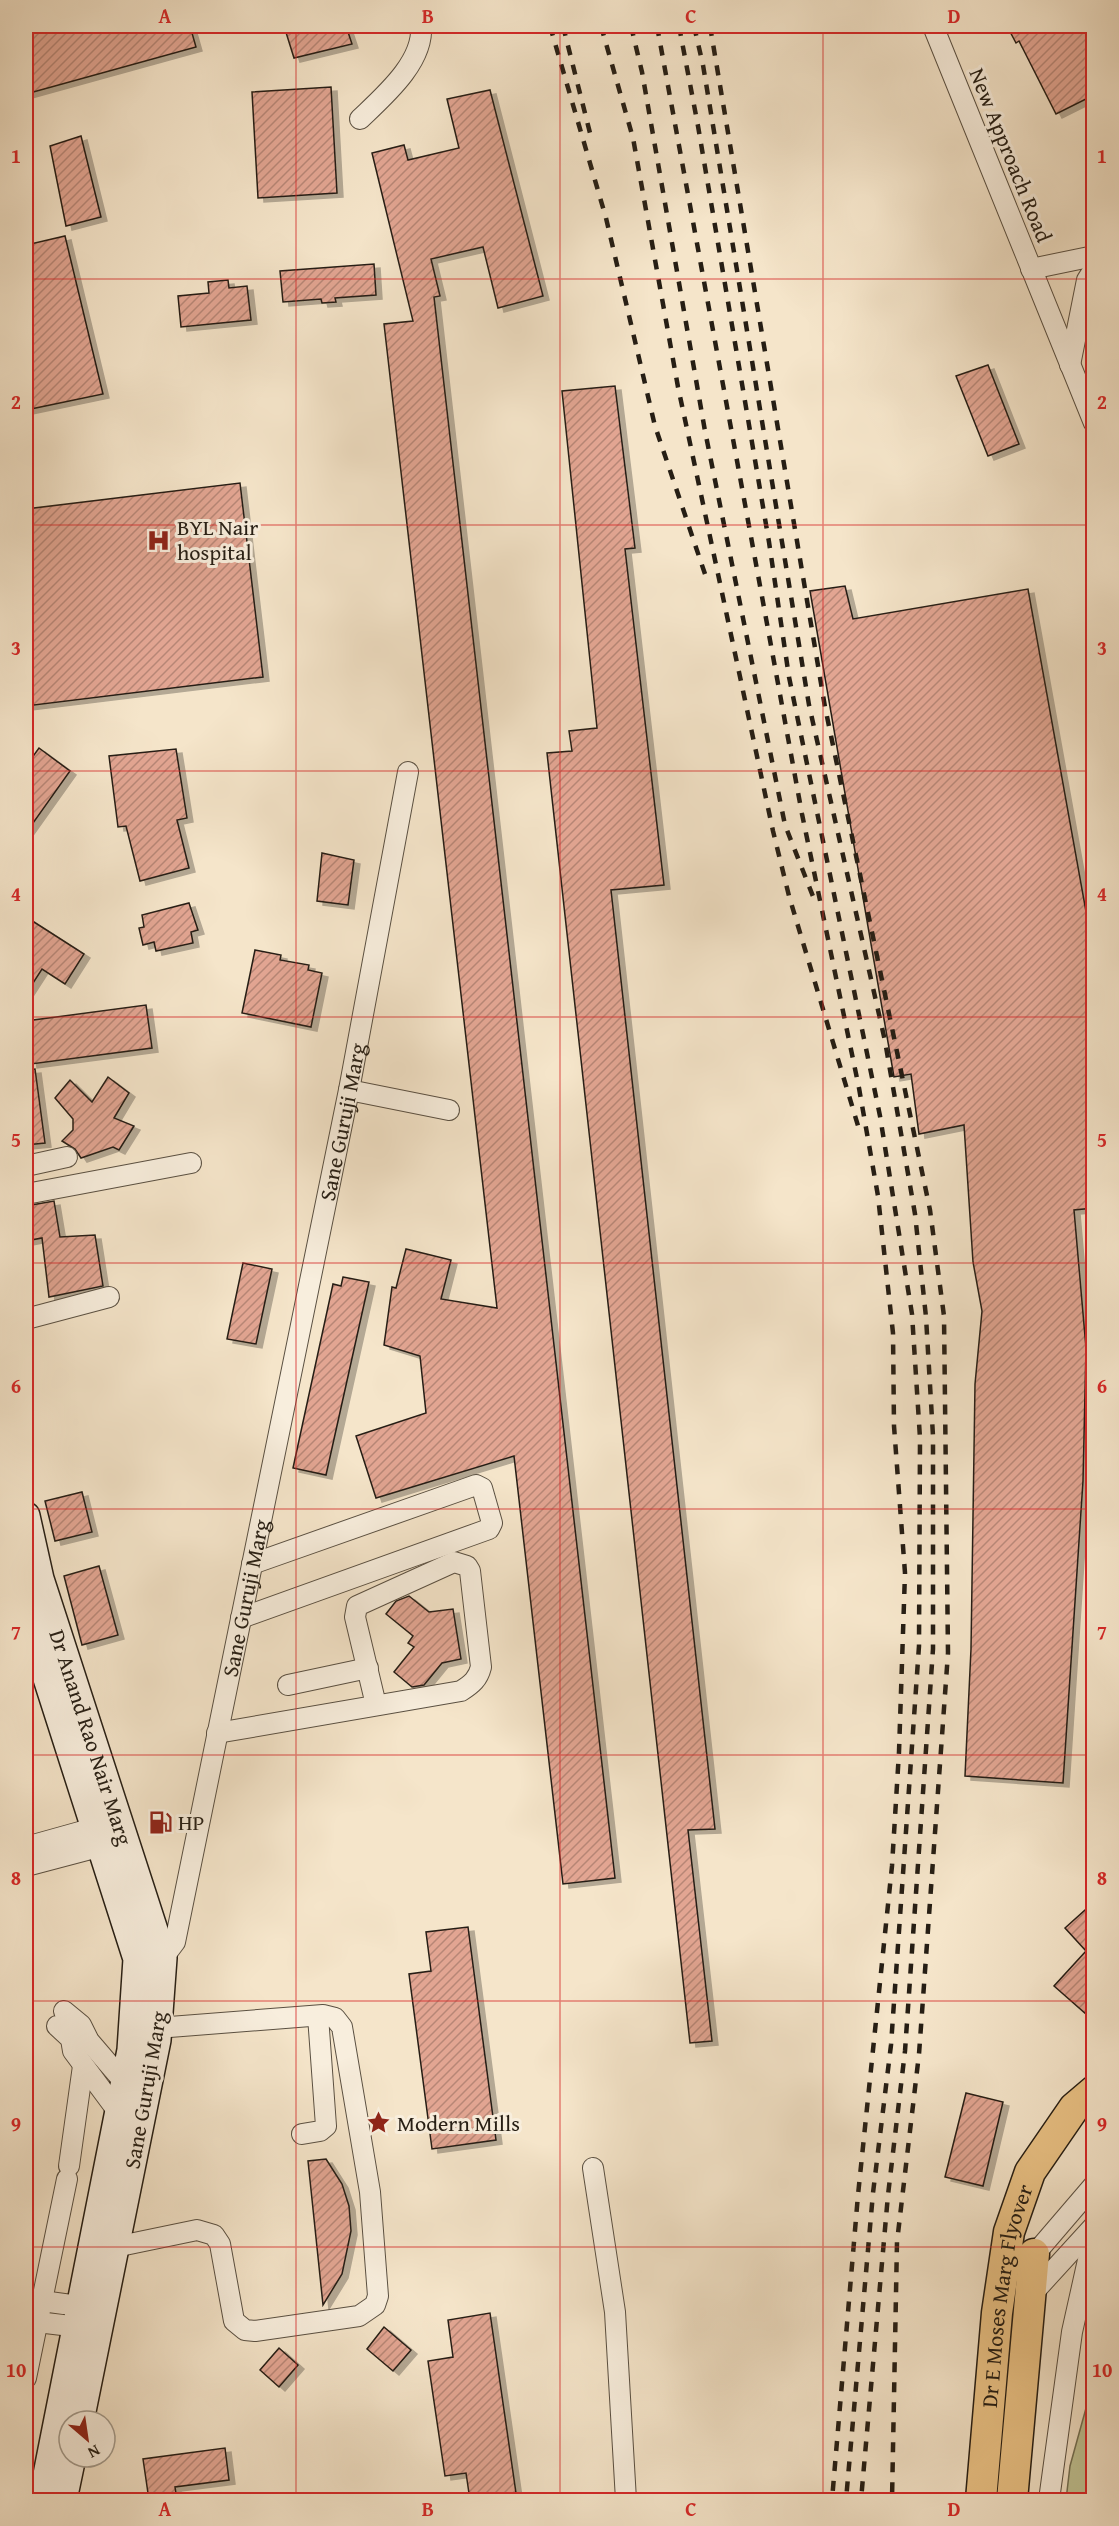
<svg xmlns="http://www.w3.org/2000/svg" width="1119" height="2526" font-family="'Gentium Book Plus',serif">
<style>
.pitch{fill:#c0c394;stroke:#737054;stroke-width:1.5}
.building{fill:url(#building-hatch);stroke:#261e14;stroke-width:1.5;filter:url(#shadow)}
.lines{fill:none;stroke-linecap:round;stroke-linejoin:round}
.street-casing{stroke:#5a5042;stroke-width:22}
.secondary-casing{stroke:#261e14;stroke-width:30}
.primary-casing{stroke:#261e14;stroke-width:33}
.street{stroke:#f8eedd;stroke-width:20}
.secondary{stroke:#f8eedd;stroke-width:27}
.primary{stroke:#eac285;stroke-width:30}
.rail{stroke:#261e14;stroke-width:4.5;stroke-dasharray:10 10;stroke-linecap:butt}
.grid{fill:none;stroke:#d62828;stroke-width:1.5;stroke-opacity:0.55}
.labels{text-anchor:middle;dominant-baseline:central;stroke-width:6;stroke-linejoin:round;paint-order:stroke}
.street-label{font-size:22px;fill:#261e14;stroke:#f8eedd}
.poi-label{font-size:22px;fill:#261e14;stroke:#f8eedd;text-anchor:start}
.neatline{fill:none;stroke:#d62828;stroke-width:2}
.grid-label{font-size:20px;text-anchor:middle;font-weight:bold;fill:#d62828}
</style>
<defs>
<pattern id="building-hatch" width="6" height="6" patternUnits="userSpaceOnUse" patternTransform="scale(1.5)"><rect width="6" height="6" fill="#e2a592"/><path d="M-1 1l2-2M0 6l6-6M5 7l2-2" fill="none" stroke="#b78676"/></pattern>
<filter id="shadow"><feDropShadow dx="6" dy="4" stdDeviation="0" flood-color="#0004"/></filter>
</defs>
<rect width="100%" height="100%" fill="#f5e5ca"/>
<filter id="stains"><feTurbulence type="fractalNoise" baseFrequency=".00333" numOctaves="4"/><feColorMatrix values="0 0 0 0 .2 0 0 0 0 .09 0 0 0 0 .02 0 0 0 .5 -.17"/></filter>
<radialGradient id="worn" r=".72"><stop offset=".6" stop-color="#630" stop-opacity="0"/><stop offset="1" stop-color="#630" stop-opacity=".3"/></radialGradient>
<polygon class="pitch" points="1093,2383 1093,2500 1066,2500 1070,2466"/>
<g class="building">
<polygon points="26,26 190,26 196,47 26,94"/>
<polygon points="284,26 346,26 352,44 294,58"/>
<polygon points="1007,26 1094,26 1094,95 1056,114 1019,41 1016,43"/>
<polygon points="331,87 337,193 258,198 252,92"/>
<polygon points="490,90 543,296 498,308 483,247 431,259 440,296 434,297 615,1878 563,1884 514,1456 376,1498 356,1436 426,1413 420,1356 384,1345 392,1287 396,1288 406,1249 451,1260 441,1299 497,1308 384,324 413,321 372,153 404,145 408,160 459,148 447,99"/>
<polygon points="81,136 101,217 66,226 50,146"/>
<polygon points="65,236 103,394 26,410 26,245"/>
<polygon points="374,264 376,295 335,298 336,302 322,303 321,299 283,302 280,271"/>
<polygon points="228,280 229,288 247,286 251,320 181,327 178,296 209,293 208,282"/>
<polygon points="988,365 1019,444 988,456 956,376"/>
<polygon points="615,386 635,548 625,549 664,885 611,890 715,1829 688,1830 712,2041 690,2043 547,753 572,751 569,731 597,728 562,391"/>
<polygon points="240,483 263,677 26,706 26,509"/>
<polygon points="845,586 853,619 1028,589 1094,956 1094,1208 1074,1210 1086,1348 1083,1481 1063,1783 965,1776 971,1649 975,1384 982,1311 973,1262 964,1125 919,1134 911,1074 894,1077 810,591"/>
<polygon points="39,748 70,771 26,833 26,766"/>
<polygon points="176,749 187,818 177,820 189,868 140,881 126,826 118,827 109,756"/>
<polygon points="322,853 354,860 348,905 317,901"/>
<polygon points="189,903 198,930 191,932 193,943 156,951 154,942 143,945 139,928 144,927 142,915"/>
<polygon points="34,922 84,954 65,984 42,969 26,994 26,938"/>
<polygon points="255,950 281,955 280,960 309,965 308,970 322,973 311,1027 242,1013"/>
<polygon points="146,1005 152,1048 31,1064 26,1021"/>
<polygon points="35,1069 45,1143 26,1145 26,1070"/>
<polygon points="108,1077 129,1093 114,1118 134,1126 119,1150 113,1147 81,1158 75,1149 62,1141 73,1130 73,1119 55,1098 70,1080 92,1102"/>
<polygon points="54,1201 60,1237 95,1235 103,1286 49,1297 42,1238 26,1241 26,1206"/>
<polygon points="243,1263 272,1269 256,1344 227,1339"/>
<polygon points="343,1277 369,1282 326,1475 293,1468 333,1284 341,1286"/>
<polygon points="82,1492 92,1532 55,1541 45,1501"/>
<polygon points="99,1566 118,1635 82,1645 64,1576"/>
<polygon points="409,1596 429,1612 453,1609 461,1659 442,1663 424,1685 412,1687 394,1672 414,1647 408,1643 413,1636 386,1614 396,1601"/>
<polygon points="1094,1902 1094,2021 1054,1986 1086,1951 1065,1928"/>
<polygon points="468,1927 496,2140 432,2149 409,1974 431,1971 426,1932"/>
<polygon points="966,2093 1003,2102 983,2186 945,2177"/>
<polygon points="326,2159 342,2184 349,2206 351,2231 342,2274 323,2305 308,2161"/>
<polygon points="490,2313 517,2500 470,2500 466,2473 445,2476 428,2361 453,2357 448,2320"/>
<polygon points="384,2327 411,2350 393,2371 367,2349"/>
<polygon points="279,2348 298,2365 279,2387 260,2370"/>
<polygon points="225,2448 229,2480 175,2487 177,2500 149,2500 143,2459"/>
</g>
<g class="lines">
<defs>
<g id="street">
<polyline points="933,26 1094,423"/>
<path d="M360 119C384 96 424 62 421 26"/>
<polyline points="1031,269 1094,256"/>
<polyline points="1070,365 1087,280 1094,269"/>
<polyline points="349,1090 449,1110"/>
<polyline points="26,1166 67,1157"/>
<polyline points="26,1194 191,1163"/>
<polyline points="26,1319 109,1297"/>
<polyline points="241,1618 489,1529 492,1523 482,1488 476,1485 252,1564"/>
<polyline points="288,1685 368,1668"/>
<path d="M217 1733 461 1691C472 1684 478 1679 481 1667L470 1571 467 1566 454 1562 357 1606 355 1617 376 1705"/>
<polyline points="26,1847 94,1828"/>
<polyline points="26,1866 113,1843"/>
<path id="s1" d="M154 1958H163L175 1942 349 1090 408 772"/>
<polyline points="64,2011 81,2025 89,2041 125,2083"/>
<polyline points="57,2026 71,2039 73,2051 119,2113"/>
<polyline points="302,2134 320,2131 326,2126 318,2016"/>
<polyline points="69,2166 83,2066"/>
<polyline points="593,2168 615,2312 626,2500"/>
<polyline points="115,2247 197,2230 214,2235 220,2244 234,2321 245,2330 255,2331 359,2316 375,2305 378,2296 370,2192 342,2027 335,2018 323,2015 144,2029"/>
<polyline points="1028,2262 1094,2185"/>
<polyline points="1031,2295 1094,2226"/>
<polyline points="42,2301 93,2308"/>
<polyline points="37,2322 88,2328"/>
<polyline points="26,2378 67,2179"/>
<polyline points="1049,2500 1072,2332 1094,2233"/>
</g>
<g id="secondary">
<path id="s2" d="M26 1516 40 1579 163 1958 157 2040 80 2421"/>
<polyline points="26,1613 137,1959 131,2050 42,2500"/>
<polyline points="63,2500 72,2457"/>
</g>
<g id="primary">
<path id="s3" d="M981 2500 997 2313 1009 2232 1030 2172 1074 2108 1094 2091"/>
<polyline points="1012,2500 1034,2254"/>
</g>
</defs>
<use href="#street" class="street-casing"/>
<use href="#secondary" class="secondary-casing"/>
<use href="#primary" class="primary-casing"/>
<use href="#street" class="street"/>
<use href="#secondary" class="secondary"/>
<use href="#primary" class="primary"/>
<g class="rail">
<polyline points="550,26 606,218 655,426 706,577"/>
<polyline points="563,26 590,133"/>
<polyline points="601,26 633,138 678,387 773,831 789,896 859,1129"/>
<polyline points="631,26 642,72 705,431 785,825 816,904"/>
<polyline points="657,26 802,814 859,1088 878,1196 893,1333 894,1426 905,1573 899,1752 892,1866 858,2195 832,2500"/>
<polyline points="679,26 698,126 769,542 789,677 880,1116 912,1314 920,1438 919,1646 891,2045 873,2193 846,2500"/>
<polyline points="694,26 703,65 809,705 885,1041 915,1214 926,1317 933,1436 933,1649 905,2051 888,2195 861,2500"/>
<polyline points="710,26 825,707 930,1210 944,1316 948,1653 919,2054 897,2242 892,2500"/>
</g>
</g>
<path class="grid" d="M296 26V2500M560 26V2500M823 26V2500M26 279H1094M26 525H1094M26 771H1094M26 1017H1094M26 1263H1094M26 1509H1094M26 1755H1094M26 2001H1094M26 2247H1094"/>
<defs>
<symbol id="hospital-bare" viewBox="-9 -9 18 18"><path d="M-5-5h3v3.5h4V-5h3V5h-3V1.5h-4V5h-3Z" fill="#8f2418" stroke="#f8eedd" stroke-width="2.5" paint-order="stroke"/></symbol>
<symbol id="fuel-bare" viewBox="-9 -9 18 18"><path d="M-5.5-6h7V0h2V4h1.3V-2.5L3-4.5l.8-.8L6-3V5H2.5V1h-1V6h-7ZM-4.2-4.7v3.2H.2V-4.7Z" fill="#8f2418" stroke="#f8eedd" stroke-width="2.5" paint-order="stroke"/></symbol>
<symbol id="sight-bare" viewBox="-9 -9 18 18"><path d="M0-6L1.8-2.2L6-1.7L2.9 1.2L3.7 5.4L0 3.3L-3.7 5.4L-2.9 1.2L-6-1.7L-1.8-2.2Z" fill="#8f2418" stroke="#f8eedd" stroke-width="2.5" paint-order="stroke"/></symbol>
</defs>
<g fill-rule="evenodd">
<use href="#hospital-bare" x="142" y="524" width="33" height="33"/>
<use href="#fuel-bare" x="144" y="1806" width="33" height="33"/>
<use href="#sight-bare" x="362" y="2106" width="33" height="33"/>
</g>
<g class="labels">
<g class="street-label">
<text transform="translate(1011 155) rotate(68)">New Approach Road</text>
<text stroke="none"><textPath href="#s1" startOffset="866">Sane Guruji Marg</textPath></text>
<text stroke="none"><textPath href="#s1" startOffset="380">Sane Guruji Marg</textPath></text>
<text stroke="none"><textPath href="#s2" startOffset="231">Dr Anand Rao Nair Marg</textPath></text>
<text transform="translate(145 2090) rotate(-80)">Sane Guruji Marg</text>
<text stroke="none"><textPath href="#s3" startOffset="206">Dr E Moses Marg Flyover</textPath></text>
</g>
<g class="poi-label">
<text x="177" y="527">BYL Nair<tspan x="177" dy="25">hospital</tspan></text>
<text x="178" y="1822">HP</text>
<text x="397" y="2123">Modern Mills</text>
</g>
</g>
<rect width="1119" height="2526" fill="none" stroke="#f5e5ca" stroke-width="66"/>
<g transform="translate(87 2439) rotate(151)"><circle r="28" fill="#f8eedd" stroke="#a49b8d" stroke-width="1.5"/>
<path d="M0-4.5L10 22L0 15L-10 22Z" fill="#8f2418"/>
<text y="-9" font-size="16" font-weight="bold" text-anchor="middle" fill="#261e14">N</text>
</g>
<rect x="33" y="33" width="1053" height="2460" class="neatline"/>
<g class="grid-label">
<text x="165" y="23">A</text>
<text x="428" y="23">B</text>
<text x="691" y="23">C</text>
<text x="954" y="23">D</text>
<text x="16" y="163">1</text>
<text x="1102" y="163">1</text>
<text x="16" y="409">2</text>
<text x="1102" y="409">2</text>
<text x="16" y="655">3</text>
<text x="1102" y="655">3</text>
<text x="16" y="901">4</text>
<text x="1102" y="901">4</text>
<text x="16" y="1147">5</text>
<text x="1102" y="1147">5</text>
<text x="16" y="1393">6</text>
<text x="1102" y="1393">6</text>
<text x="16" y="1639">7</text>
<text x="1102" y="1639">7</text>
<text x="16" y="1885">8</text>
<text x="1102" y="1885">8</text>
<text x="16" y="2131">9</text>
<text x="1102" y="2131">9</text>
<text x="16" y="2377">10</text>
<text x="1102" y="2377">10</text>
<text x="165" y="2516">A</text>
<text x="428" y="2516">B</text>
<text x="691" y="2516">C</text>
<text x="954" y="2516">D</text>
</g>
<rect width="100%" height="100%" filter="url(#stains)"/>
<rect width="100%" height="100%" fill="url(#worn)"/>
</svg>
